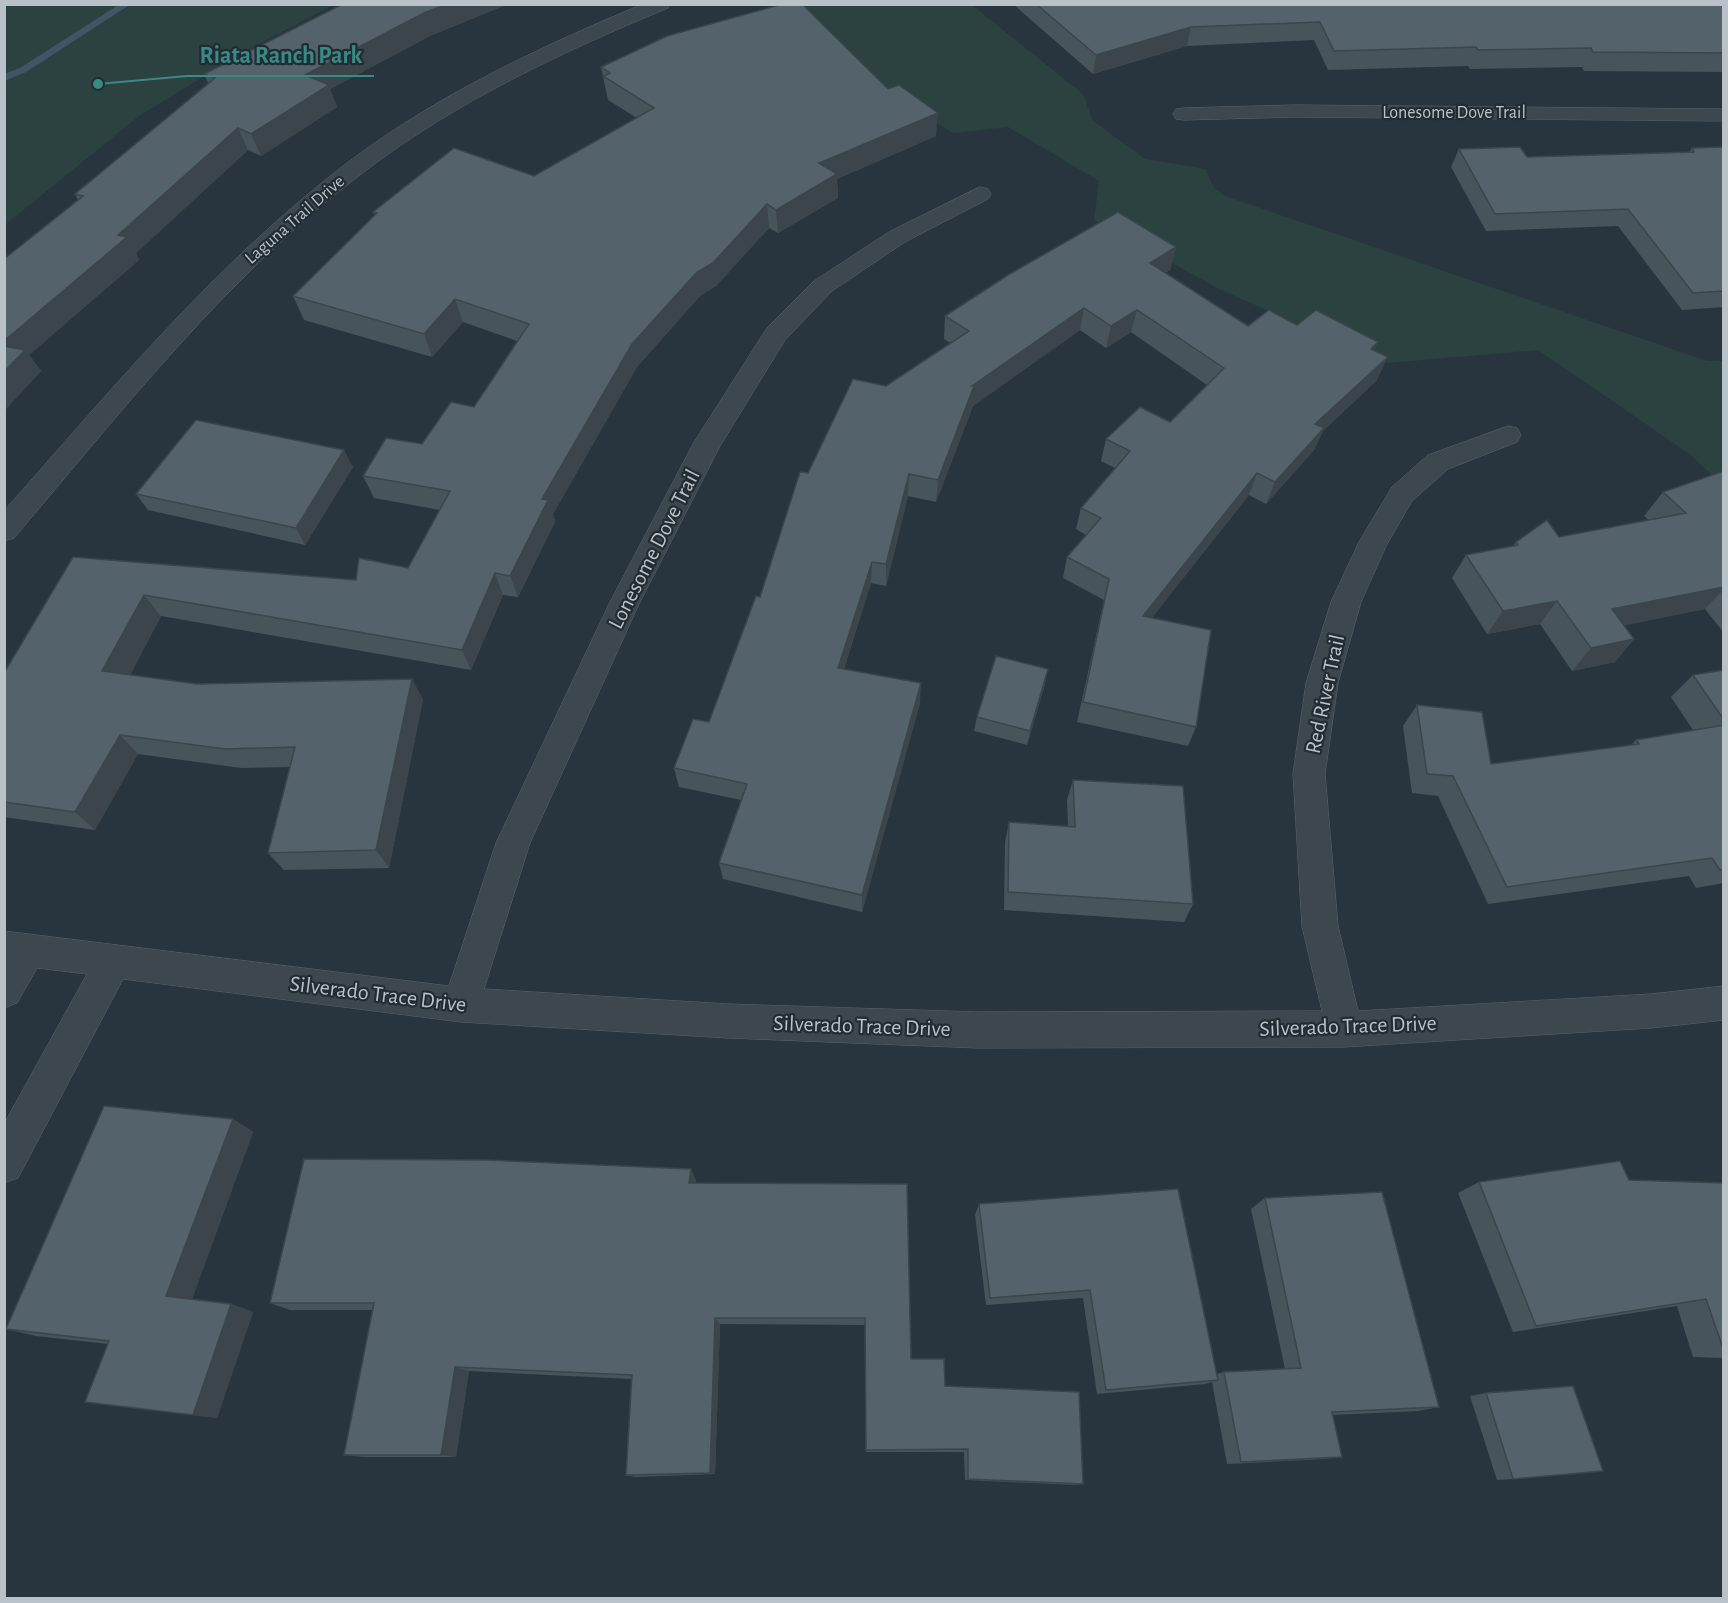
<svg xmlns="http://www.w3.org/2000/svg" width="1728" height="1603" font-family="'Alegreya Sans',sans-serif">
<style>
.green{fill:#2b4240}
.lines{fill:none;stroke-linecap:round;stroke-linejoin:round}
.stream{fill:#405666;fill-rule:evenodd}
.street-casing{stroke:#5a656c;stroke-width:1}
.street{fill:#3c474f;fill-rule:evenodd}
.wall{fill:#48545c}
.shaded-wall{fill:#3b454b}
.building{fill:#54626b;stroke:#3b454b;stroke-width:1.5}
.labels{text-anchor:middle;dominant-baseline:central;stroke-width:4.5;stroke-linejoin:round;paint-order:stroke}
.far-street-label{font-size:18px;fill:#b9c2c9;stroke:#212c34}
.street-label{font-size:22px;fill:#b9c2c9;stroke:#212c34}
.leader{fill:none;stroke:#3a8985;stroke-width:2}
.callout-dot{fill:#3a8985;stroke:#212c34;stroke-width:2}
.callout-label{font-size:24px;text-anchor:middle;font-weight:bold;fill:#3a8985;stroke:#212c34;stroke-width:4.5;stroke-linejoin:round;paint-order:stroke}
</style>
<rect width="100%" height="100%" fill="#28353f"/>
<g class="green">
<polygon points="5,5 333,5 244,52 139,116 5,225"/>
<polygon points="783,5 972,5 1084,95 1092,120 1145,159 1205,169 1214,188 1225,196 1707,361 1723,361 1723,485 1688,453 1538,350 1388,363 1221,290 1094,220 1099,181 1008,127 953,133 857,73"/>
</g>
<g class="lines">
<polygon class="stream" points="120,4 131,4 26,72 4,81 4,74 20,68"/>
<defs>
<g id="street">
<path d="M643 4H670L668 8C562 52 457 101 365 171 229 273 123 410 14 538L4 541V511C112 389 217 262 347 163 437 95 540 47 643 4Z"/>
<polygon points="1295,105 1724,109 1724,121 1295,117 1184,120 1176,119 1173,114 1176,109 1184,108"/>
<polygon points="980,187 988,189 991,194 988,199 905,242 832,291 785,340 720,446 639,604 530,843 484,989 728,1004 977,1012 1322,1011 1302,926 1293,774 1306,683 1331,602 1359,542 1392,487 1428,455 1508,426 1517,428 1521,435 1517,442 1448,469 1412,501 1387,544 1361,602 1338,683 1325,774 1338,926 1358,1011 1651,994 1724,986 1724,1020 1651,1028 1344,1047 977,1048 728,1038 461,1022 123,979 18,1178 4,1183 4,1124 87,974 37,968 17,1003 4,1008 4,931 449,986 496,843 609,604 693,444 767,328 814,281 889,232"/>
</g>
</defs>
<use href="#street" class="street-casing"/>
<use href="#street" class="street"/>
</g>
<g class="wall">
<polygon points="343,4 508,4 430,36 330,89 337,107 261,156 248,150 136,253 139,260 29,355 41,371 4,411 78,200 75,194 208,83 204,74"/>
<polygon points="1013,4 1724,4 1724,72 1584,71 1582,67 1470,69 1468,66 1328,70 1314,40 1187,46 1093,74"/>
<polygon points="601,67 936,136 837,179 838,198 778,233 769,228 716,286 700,296 637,367 553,514 555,522 518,597 503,595 471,670 161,616 130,675 197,684 423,699 389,868 284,870 268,853 290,767 241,768 138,754 95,830 4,817 4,673 73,557 356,580 408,568 440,510 374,498 363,476 422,444 474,407 517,341 463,322 432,357 304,320 293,296 375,216 373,212 534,176 637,118 608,100"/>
<polygon points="1724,147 1724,307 1682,310 1618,226 1486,231 1451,167 1459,149 1527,157 1689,152 1692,148"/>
<polygon points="1176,247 1170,270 1165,273 1248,326 1297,325 1378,342 1374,350 1377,380 1323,431 1314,450 1266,504 1249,495 1151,618 1196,727 1188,746 1077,722 1104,600 1063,578 1067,557 1086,535 1076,529 1081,508 1115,468 1101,461 1106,439 1170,422 1207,385 1131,332 1106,348 1080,330 973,406 936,502 908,496 886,586 871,583 844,669 920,703 862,912 723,879 719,863 741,800 679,787 674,768 709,722 760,597 808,473 886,386 951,343 944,339 945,316"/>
<polygon points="353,467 305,545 148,510 136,494"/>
<polygon points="1724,471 1724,633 1705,609 1624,625 1634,639 1615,662 1572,671 1540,624 1487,634 1452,578 1466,555 1513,546 1516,542 1559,537 1649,520 1644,516 1663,492"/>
<polygon points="1724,670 1724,883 1696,888 1689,876 1488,904 1438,796 1412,793 1403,726 1417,705 1491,764 1631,745 1636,740 1693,730 1671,697 1693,675"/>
<polygon points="1045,684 1027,745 974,731 977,717"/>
<polygon points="1073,780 1193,904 1184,922 1004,910 1005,842 1009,822 1068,826 1067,800"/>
<polygon points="233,1119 253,1132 192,1299 231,1304 253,1312 217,1418 85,1402 108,1344 36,1336 6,1329"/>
<polygon points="696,1180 696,1183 907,1184 911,1359 945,1386 1083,1484 1076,1485 965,1480 964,1452 866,1452 865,1325 720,1324 715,1474 635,1477 626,1475 631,1379 469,1371 456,1457 363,1457 344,1455 373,1310 290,1310 270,1303"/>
<polygon points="1629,1180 1724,1183 1724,1358 1693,1357 1677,1306 1513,1332 1458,1193 1479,1182"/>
<polygon points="1265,1198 1439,1407 1418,1411 1332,1415 1342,1457 1324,1459 1227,1464 1212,1382 1205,1384 1097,1394 1083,1298 986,1305 975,1215 979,1204 1217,1374 1224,1372 1285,1369 1251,1209"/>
<polygon points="1486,1393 1513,1479 1497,1480 1470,1396"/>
</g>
<g class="shaded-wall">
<polygon points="447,4 508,4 430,36 330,89 337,107 261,156 251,134 305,75 424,13"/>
<polygon points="1191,27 1187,46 1093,74 1096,55"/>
<polygon points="938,113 936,136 837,179 838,198 778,233 776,210 819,163"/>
<polygon points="238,128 248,150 136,253 139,260 29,355 41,371 4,411 4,341 118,235"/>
<polygon points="767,204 769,228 716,286 700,296 637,367 553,514 555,522 518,597 510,576 542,499 632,344 697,272"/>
<polygon points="1176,247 1170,270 1144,286 1150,263"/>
<polygon points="455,299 463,322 432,357 424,334"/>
<polygon points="1084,308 1080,330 973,406 936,502 938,480 972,386"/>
<polygon points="1137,310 1131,332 1106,348 1111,326"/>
<polygon points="1378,342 1368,365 1371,349"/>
<polygon points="1388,357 1377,380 1323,431 1314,450 1266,504 1275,482 1315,424"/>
<polygon points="344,450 353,467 305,545 296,528"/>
<polygon points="1257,473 1249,495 1137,637 1143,616"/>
<polygon points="909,474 908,496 886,586 886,564"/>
<polygon points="872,562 871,583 838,687 838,668"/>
<polygon points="495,573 503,595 471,670 462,650"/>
<polygon points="1724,587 1724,589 1705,609 1593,632 1612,609"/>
<polygon points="144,595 161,616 121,692 102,671"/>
<polygon points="1557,601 1540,624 1487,634 1503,611"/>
<polygon points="1634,639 1615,662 1572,671 1591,648"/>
<polygon points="1048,669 1045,684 1027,745 1030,731"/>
<polygon points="412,679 423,699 389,868 376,850"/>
<polygon points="921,683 920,703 862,912 862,895"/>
<polygon points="120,735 138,754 95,830 75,812"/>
<polygon points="233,1119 253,1132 190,1304 166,1296"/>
<polygon points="691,1169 696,1180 695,1193 689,1183"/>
<polygon points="231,1304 253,1312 217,1418 193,1415"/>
<polygon points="715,1318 720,1324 715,1474 710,1473"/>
<polygon points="455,1367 469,1371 456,1457 441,1455"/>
</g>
<g class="building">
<polygon points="343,4 447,4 424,13 305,75 329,85 251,134 238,128 118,235 127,237 4,341 4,259 83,196 75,194 215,78 204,74"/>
<polygon points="783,4 802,4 888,89 899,85 938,113 819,163 837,174 776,210 767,204 713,263 697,272 632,344 542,499 548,500 510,576 495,573 462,650 144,595 102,671 197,684 412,679 376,850 268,853 295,747 225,749 120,735 75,812 4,802 4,673 73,557 356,580 359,558 408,568 450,491 363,476 386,438 422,444 451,402 474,407 529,324 455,299 424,334 293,296 377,213 373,212 454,148 534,176 654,108 603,76 610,73 601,67 667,36"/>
<polygon points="1036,4 1724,4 1724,53 1593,52 1591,48 1478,50 1476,47 1334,51 1320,22 1191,27 1096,55"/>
<polygon points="1520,147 1527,157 1694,152 1692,148 1724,147 1724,291 1693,293 1628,209 1495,214 1459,149"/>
<polygon points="1118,212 1176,247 1150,263 1248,326 1269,310 1297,325 1316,310 1378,342 1371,349 1388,357 1315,424 1324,428 1275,482 1257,473 1143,616 1211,630 1196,727 1083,702 1109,579 1067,557 1101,518 1081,508 1130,451 1106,439 1140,407 1170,422 1224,368 1137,310 1111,326 1084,308 972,386 974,386 938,480 909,474 886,564 872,562 838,668 921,683 862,895 719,863 747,784 674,768 693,719 709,722 756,596 760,597 800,472 808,473 853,379 886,386 969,331 945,316 1008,275"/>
<polygon points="4,346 25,350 4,372"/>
<polygon points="196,420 344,450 296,528 136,494"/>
<polygon points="1724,471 1724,587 1612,609 1634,639 1591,648 1557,601 1503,611 1466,555 1518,545 1516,542 1547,520 1559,537 1686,513 1663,492"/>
<polygon points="996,656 1048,669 1030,731 977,717"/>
<polygon points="1724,670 1724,720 1693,675"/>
<polygon points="1417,705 1482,712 1491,764 1639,744 1636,740 1724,725 1724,869 1720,870 1712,858 1507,887 1453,776 1427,774"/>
<polygon points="1073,780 1183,786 1193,904 1008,892 1009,822 1075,827"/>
<polygon points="104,1106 233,1119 166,1296 231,1304 193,1415 85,1402 109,1341 6,1329"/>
<polygon points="304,1159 487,1160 691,1169 689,1183 907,1184 911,1359 944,1359 945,1386 1079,1392 1083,1484 968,1479 968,1449 866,1450 865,1318 715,1318 710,1473 626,1475 632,1375 455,1367 441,1455 344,1455 374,1303 270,1303"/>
<polygon points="1620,1161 1629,1180 1724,1183 1724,1351 1706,1299 1536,1326 1479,1182"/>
<polygon points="1178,1189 1218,1380 1106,1390 1090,1290 990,1298 979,1204"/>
<polygon points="1382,1192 1439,1407 1332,1412 1342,1457 1241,1462 1224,1372 1301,1368 1265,1198"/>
<polygon points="1573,1386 1603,1471 1513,1479 1486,1393"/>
</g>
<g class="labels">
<g class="far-street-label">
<text x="1454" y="113">Lonesome Dove Trail</text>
<text transform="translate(295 220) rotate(-41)">Laguna Trail Drive</text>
</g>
<g class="street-label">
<text transform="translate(654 549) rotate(-63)">Lonesome Dove Trail</text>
<text transform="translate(1325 694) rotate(-78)">Red River Trail</text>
<text transform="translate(378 994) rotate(7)">Silverado Trace Drive</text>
<text transform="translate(862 1026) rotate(2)">Silverado Trace Drive</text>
<text transform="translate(1348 1026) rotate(-2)">Silverado Trace Drive</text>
</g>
</g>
<path class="leader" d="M98 84L187 76H374"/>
<circle class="callout-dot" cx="98" cy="84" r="6"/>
<g class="callout-label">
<text x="281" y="63">Riata Ranch Park</text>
</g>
<rect width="1728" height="1603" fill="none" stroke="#b9c2c9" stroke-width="12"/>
</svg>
